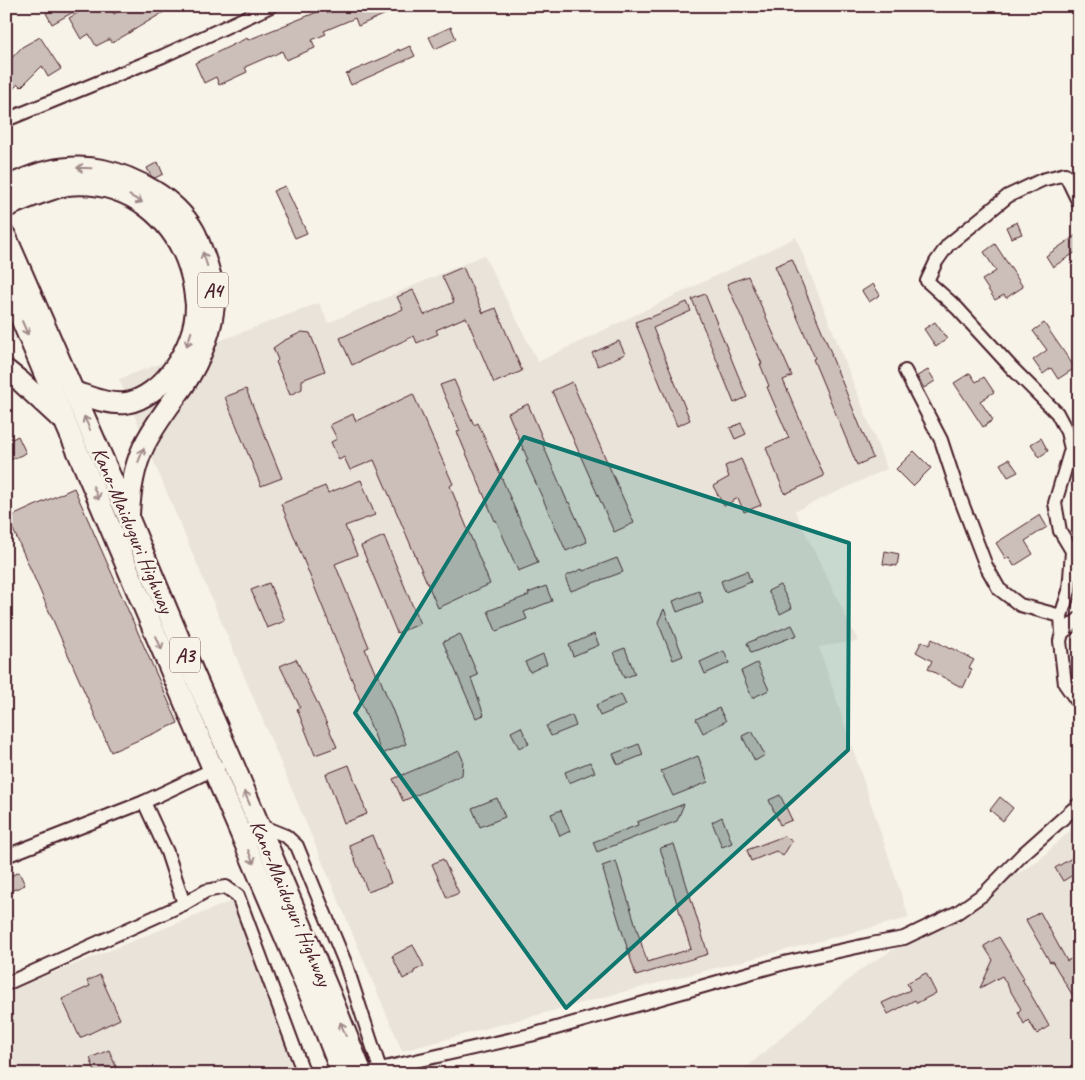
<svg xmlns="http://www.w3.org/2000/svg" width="1085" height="1080" font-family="Caveat,sans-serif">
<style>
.built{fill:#eae3da}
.building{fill:#ccbfb9;stroke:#4a1f2b}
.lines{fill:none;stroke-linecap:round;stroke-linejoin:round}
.minor-casing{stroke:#4a1f2b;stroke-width:16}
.trunk-casing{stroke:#4a1f2b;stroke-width:24}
.minor{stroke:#f7f3e8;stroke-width:12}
.trunk{stroke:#f7f3e8;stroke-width:20}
.oneway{stroke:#a0898a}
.marked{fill:#0f766e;fill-opacity:0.2;stroke:#0f766e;stroke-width:4;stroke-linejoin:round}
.labels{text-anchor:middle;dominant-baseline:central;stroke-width:5;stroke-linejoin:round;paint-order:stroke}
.shield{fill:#f7f3e8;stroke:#7e5f64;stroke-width:1}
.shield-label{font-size:20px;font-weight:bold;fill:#4a1f2b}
.street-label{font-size:21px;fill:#4a1f2b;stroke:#f7f3e8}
</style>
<rect width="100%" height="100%" fill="#f7f3e8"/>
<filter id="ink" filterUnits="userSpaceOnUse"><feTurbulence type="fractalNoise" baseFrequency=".02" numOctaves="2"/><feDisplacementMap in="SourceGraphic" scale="10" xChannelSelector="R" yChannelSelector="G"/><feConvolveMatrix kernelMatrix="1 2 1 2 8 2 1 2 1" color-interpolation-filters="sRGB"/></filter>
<g filter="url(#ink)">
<g class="built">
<polygon points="796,237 887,469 795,511 858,641 819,647 909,918 623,992 402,1051 119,379 319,303 328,323 484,255 538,362"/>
<polygon points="1079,822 1079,1074 739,1074 860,970 1038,861"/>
<polygon points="232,901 282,1028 293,1074 6,1074 6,992"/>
</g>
<g class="building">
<polygon points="58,6 84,6 52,24 46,13"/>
<polygon points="89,6 109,6 114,14 126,6 174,6 112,43 110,39 96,46 89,34 81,39 69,18"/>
<polygon points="332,6 404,6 358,26 355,18 324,31 326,34 312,40 315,48 286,60 282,51 270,57 270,56 245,67 247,72 219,85 216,77 204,83 195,63 247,38 248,40"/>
<polygon points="451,27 456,39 435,49 429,37"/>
<polygon points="40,37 61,69 48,77 42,66 21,87 18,84 12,90 6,85 6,64 22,47"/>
<polygon points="410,46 415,56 351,85 346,74 350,73 350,72 388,56 399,49 399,51"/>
<polygon points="158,162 163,174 155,178 151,176 147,168"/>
<polygon points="285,186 307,233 295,238 273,191"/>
<polygon points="1017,222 1022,234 1011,238 1006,227"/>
<polygon points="1079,233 1079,250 1053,267 1046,256"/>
<polygon points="995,244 1023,287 1006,298 1004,295 995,300 982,280 996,271 984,252"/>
<polygon points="792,259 832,355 831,355 873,458 857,465 813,359 815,358 775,266"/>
<polygon points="463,267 483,313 496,308 522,371 494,383 466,317 436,330 438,334 417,343 414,336 352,365 340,338 403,309 397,297 413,290 424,315 454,302 442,276"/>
<polygon points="748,276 792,376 783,380 824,476 785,494 766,448 789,438 767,387 769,386 760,364 762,364 727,284"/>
<polygon points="873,284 880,295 869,302 862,291"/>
<polygon points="705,294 747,397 734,403 692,299"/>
<polygon points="687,302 691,311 653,328 690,420 677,426 635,322 649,317 649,318"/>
<polygon points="935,322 947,339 936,347 924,329"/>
<polygon points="1044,323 1075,368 1058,379 1051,368 1043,374 1033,360 1047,350 1033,331"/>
<polygon points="302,332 310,333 325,371 302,380 302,389 290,395 276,362 278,360 273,348 283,341"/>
<polygon points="619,341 625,354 598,366 592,353"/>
<polygon points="928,370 935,381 924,388 917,376"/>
<polygon points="970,373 976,382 984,377 994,392 980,401 993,420 983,427 954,383"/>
<polygon points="454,380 474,425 478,423 521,523 529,539 538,563 518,571 496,520 495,521 457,432 460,431 440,385"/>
<polygon points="572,382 634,523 614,532 552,391"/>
<polygon points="246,389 282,478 261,486 225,397"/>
<polygon points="413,394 453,484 450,486 490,584 438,608 374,460 350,470 344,457 339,460 331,442 337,439 330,425 353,414 356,421"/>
<polygon points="528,404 545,444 543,445 568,503 569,502 587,542 566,551 526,461 528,460 508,413"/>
<polygon points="741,423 746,434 735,439 730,428"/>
<polygon points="18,436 26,453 6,462 6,442"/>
<polygon points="1041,438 1048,451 1039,457 1031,444"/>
<polygon points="914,451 931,468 913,486 896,469"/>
<polygon points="741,459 761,505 744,512 738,498 724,506 713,486 729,477 725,466"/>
<polygon points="1009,459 1018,472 1008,477 1000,464"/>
<polygon points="361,480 375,515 345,526 357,555 335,564 369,647 365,649 376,675 378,674 406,744 382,754 281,504 325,486 328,493"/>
<polygon points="74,488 178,723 111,752 8,518"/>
<polygon points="1040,515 1047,527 1025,541 1033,554 1014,566 1009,557 1006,559 996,543"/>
<polygon points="384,536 420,624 397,633 361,546"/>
<polygon points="885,551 899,554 897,566 883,564"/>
<polygon points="617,558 623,572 571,591 566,580 566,576 582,569 583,571"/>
<polygon points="747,571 751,582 725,592 721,581"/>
<polygon points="269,583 285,621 267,628 251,590"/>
<polygon points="780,585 792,608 780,614 768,591"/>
<polygon points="546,586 552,601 524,612 527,619 496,631 488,611 529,595 528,593"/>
<polygon points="699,591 703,602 677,612 673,601"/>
<polygon points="664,609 683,656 673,660 658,622"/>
<polygon points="792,625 797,635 751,653 747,643"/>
<polygon points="460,634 478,675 471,678 484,715 476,718 443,642"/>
<polygon points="594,634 599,645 573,656 569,645"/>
<polygon points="932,639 950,649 951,648 974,660 969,668 972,669 963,688 928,669 932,661 916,652 922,641 929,645"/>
<polygon points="625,648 635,674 624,678 614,652"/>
<polygon points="724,651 729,663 705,674 700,662"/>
<polygon points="543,654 547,664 530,672 525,662"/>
<polygon points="296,659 316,700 337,747 315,755 297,709 300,707 280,666"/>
<polygon points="757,663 769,690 752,698 741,671"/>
<polygon points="621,694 626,705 600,716 596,705"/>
<polygon points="719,708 726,721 703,733 696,719"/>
<polygon points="572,715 576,726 551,736 546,726"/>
<polygon points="521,727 529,744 519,748 511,732"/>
<polygon points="752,731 765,755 755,761 742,736"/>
<polygon points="639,744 643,755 618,765 613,754"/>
<polygon points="459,751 463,760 462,775 403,801 393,779"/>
<polygon points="698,756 708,782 673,796 661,771"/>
<polygon points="590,762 595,772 569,783 565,772"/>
<polygon points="349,765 367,814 344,823 326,774"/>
<polygon points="780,795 792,820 780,825 769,800"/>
<polygon points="1000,797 1013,808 1003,821 990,810"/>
<polygon points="497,798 505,817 480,827 472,808"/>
<polygon points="684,804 677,821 597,852 593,842 638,825 637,822"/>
<polygon points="561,810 570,831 560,836 551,814"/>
<polygon points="722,817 732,843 722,847 712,822"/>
<polygon points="372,835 391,883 368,892 349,845"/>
<polygon points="784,836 792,841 783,856 776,851 751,861 747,850"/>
<polygon points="674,844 708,954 636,976 603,870 604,870 602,866 616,861 647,962 691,949 660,848"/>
<polygon points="1072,858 1079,869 1079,871 1063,881 1055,868"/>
<polygon points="443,859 459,893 447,898 432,864"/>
<polygon points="19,872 25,885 6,893 6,878"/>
<polygon points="1040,912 1067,961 1079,955 1079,1006 1052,961 1050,962 1026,920"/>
<polygon points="999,937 1024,978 1022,979 1049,1026 1037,1034 1028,1020 1024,1024 1018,1012 1021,1009 1002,976 980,988 993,960 984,946"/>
<polygon points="413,945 424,966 414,971 414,973 403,979 392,956"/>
<polygon points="926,973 936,993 917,1003 915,1000 888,1014 882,1003 910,990 907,983"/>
<polygon points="100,975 120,1019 80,1038 62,999 90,986 87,981"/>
<polygon points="109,1050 119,1074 96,1074 90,1058"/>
</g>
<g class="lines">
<defs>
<g id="minor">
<polyline points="6,120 163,56 271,6"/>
<polyline points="1079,203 1065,174 1042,180 1008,196 948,245 936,262 927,281 957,308 1012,368 1057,413 1067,432 1071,449 1055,503 1060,531 1072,551 1069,591 1061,616 1062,633 1060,641 1065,684 1079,704"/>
<polyline points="905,371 941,440 959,495 986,566 999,589 1020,605 1061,616"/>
<polyline points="1062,633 1079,619"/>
<polyline points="144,802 167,852 184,904"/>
<polyline points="259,825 286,836 297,846 346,965 380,1069"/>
<polyline points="6,856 144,802 218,767"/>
<polyline points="6,984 184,904 206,891 226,887 238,896 304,1074"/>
<polyline points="369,1074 380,1069 535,1034 788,962 871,944 904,938 958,912 985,893 1024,853 1079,804"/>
</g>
<g id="trunk">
<path d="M6 187C20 181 34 174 49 171 88 162 120 171 154 191 169 200 185 215 194 231 197 236 199 243 201 248 207 263 213 280 214 296 215 325 200 361 184 385 170 405 153 426 143 448 133 470 130 491 129 515"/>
<path d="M6 207C22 200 37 194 53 189 57 188 62 186 67 185 129 179 178 219 192 278 194 287 195 296 196 305 196 329 186 352 172 371 161 386 144 400 126 403 108 405 90 397 74 392"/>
<polyline points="6,237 129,519 193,672 232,761 330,994 362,1074"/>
<polyline points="6,283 65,422 94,489 175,680 325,1030 342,1074"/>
<polyline points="6,370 20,381 59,417"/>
</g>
</defs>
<use href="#minor" class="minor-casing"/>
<use href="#trunk" class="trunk-casing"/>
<use href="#minor" class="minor"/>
<use href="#trunk" class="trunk"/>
</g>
<defs><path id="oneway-shaft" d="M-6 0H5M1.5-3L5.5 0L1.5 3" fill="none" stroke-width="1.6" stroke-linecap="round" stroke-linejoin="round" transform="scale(1.25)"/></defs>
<g class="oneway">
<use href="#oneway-shaft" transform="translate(84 168) rotate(-178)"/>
<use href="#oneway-shaft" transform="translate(136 199) rotate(29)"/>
<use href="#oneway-shaft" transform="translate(205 259) rotate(-108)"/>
<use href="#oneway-shaft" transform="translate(25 328) rotate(67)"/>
<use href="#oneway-shaft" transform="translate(189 339) rotate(108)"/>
<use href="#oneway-shaft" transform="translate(87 423) rotate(-114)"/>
<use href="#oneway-shaft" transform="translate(141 455) rotate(-69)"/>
<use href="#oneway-shaft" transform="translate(96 493) rotate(67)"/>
<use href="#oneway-shaft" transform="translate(159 643) rotate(67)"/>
<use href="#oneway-shaft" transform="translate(247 798) rotate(-113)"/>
<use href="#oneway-shaft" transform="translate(251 857) rotate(67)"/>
<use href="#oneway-shaft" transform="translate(343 1029) rotate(-112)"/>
</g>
</g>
<path class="marked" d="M524 437 849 543 848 750 566 1008 355 713Z"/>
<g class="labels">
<g class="shield">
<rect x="198" y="272.5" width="30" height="35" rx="4"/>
<rect x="170" y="637.5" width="30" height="35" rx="4"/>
</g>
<g class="shield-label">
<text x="213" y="290">A4</text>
<text x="185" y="655">A3</text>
</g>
<g class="street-label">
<text transform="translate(133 530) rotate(67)">Kano-Maiduguri Highway</text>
<text transform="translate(291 903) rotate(67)">Kano-Maiduguri Highway</text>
</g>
</g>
<rect width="1085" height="1080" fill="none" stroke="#f7f3e8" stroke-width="25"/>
<rect x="12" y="12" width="1060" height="1055" fill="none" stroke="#4a1f2b" stroke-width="2" filter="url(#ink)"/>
</svg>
